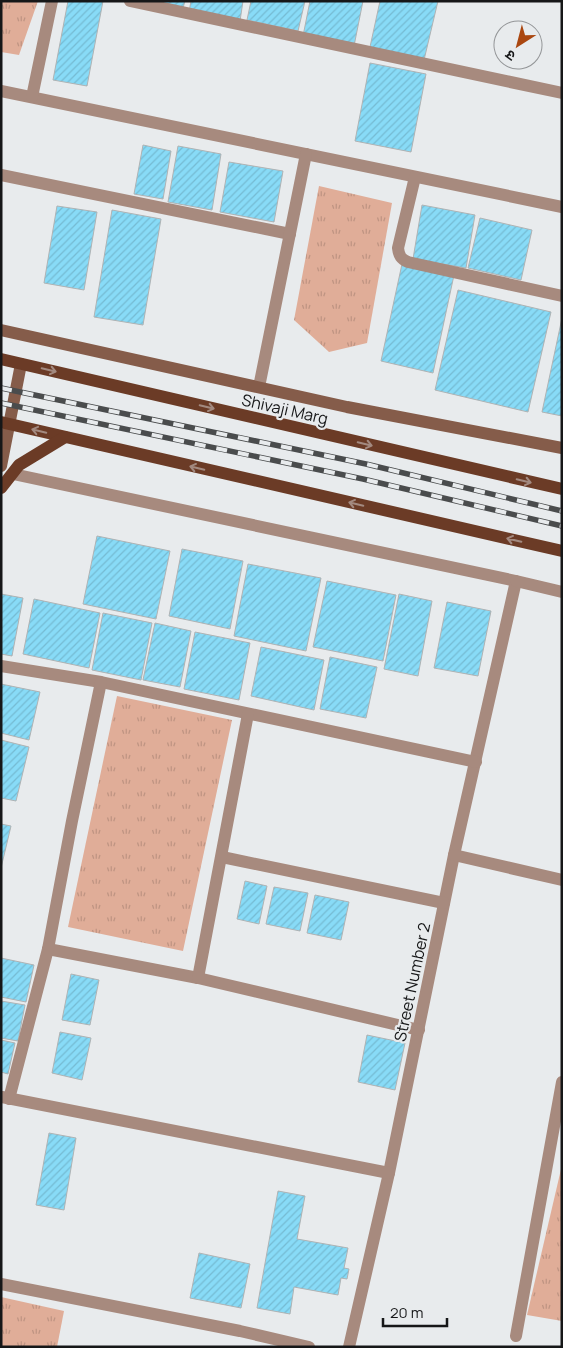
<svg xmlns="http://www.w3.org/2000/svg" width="563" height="1348" font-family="Manrope,'Noto Sans Devanagari',sans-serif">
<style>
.park{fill:url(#park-tufts)}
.building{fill:url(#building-hatch);stroke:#afb3b4}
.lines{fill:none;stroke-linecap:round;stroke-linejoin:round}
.street{stroke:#a78a7e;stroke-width:12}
.secondary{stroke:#855c4a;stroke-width:12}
.primary{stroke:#6b3b26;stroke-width:12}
.rail-casing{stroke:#4a4c4d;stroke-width:5.5}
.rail{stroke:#e8ebed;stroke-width:4;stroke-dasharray:11;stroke-linecap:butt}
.oneway{stroke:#a38a80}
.labels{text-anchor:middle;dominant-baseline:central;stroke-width:4.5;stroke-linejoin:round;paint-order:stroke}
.street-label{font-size:16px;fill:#161718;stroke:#e8ebed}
</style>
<defs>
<pattern id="park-tufts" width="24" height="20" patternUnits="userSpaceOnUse" patternTransform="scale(1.25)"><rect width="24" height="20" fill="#e0ad98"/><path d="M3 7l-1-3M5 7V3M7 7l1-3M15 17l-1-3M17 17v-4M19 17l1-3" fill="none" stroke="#bf9482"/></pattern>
<pattern id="building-hatch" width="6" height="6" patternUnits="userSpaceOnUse" patternTransform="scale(1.25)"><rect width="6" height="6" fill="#88dbf7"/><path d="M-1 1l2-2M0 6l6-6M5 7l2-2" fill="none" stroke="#75bbd3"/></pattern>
</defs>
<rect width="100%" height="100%" fill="#e8ebed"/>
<g class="park">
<polygon points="1,1 38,1 19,55 1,52"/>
<polygon points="319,186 392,203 367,343 329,352 294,320"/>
<polygon points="117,696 232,720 183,951 68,927"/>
<polygon points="562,1165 562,1321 527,1315"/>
<polygon points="1,1297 64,1311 57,1347 1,1347"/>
</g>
<g class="building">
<polygon points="68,1 103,1 87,86 53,80"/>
<polygon points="152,1 185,1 183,8"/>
<polygon points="191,1 243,1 240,21 189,12"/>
<polygon points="251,1 305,1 298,31 247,20"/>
<polygon points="310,1 363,1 354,46 303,36"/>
<polygon points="380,1 438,1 424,60 370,47"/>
<polygon points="370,63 426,74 411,152 355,141"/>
<polygon points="143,145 171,151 163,199 134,194"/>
<polygon points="178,146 221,154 212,210 168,202"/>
<polygon points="229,162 283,171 274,222 220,212"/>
<polygon points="422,205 475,215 466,268 413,259"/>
<polygon points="57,206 97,212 84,290 44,283"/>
<polygon points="112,210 161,219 143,325 94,317"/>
<polygon points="480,218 532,230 521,280 468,268"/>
<polygon points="402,264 454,275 433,373 381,361"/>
<polygon points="458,290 551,312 528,412 435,390"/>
<polygon points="562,318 562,416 542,412"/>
<polygon points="97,536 170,551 156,619 83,604"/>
<polygon points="182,549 243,561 230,629 169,616"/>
<polygon points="248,564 321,578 306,651 234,636"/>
<polygon points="327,581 396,595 383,661 313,647"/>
<polygon points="1,594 23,598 12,656 1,654"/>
<polygon points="399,594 432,601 418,676 384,669"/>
<polygon points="34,599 100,613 89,668 23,654"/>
<polygon points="447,602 491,611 478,676 434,668"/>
<polygon points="103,613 152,623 141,680 92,670"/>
<polygon points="155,623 191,631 180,687 143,680"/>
<polygon points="195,632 250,643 239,700 184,689"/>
<polygon points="261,647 324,660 314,710 251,696"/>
<polygon points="330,657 377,667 366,718 320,709"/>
<polygon points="1,684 40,692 29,740 1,733"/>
<polygon points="1,740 29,747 16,801 1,798"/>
<polygon points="1,824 11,826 1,868"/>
<polygon points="245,881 267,886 259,924 237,919"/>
<polygon points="274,887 308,893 300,931 266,924"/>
<polygon points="315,895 349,902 341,940 307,933"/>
<polygon points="1,958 34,965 26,1002 1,997"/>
<polygon points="71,974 99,980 90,1025 62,1020"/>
<polygon points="1,1001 25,1005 18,1041 1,1038"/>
<polygon points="60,1032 91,1038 82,1080 52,1073"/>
<polygon points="367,1035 405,1043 395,1090 358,1082"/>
<polygon points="1,1040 15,1043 8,1074 1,1072"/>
<polygon points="49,1133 76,1138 64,1210 36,1205"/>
<polygon points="278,1191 305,1196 297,1239 348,1248 344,1268 349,1269 347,1279 341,1278 338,1295 294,1287 290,1314 257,1308"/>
<polygon points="199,1253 250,1264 241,1308 190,1298"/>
</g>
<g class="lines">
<g class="street">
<polyline points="130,1 562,93"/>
<polyline points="1,91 562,207"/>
<polyline points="32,97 52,1"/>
<polyline points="1,175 290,234"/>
<path d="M415 177 398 248C399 256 401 259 408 262L562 296"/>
<polyline points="259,387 306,154"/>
<polyline points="13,474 516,581 454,855 389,1173 349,1347"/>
<polyline points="516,581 562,592"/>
<polyline points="1,666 101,682 476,762"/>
<polyline points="454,855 562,880"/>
<polyline points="222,857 444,903"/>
<polyline points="48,949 198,978 419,1030"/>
<polyline points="198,978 248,714"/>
<polyline points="2,1097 389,1173"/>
<polyline points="9,1099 48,949 72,821 101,682"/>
<polyline points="1,1284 240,1331 309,1347"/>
<polyline points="516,1336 562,1082"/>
</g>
<g class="secondary">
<polyline points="1,330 347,407 562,448"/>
<polyline points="1,466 21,364"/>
</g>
<g class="primary">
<polyline points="1,359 562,489"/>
<polyline points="1,422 562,551"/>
<polyline points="1,488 19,465 65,437"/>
</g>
<defs>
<g id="rail">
<polyline points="1,388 366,464 562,511"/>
<polyline points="1,403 363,479 562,526"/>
</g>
</defs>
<use href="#rail" class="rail-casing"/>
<use href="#rail" class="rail"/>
</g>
<defs><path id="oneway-shaft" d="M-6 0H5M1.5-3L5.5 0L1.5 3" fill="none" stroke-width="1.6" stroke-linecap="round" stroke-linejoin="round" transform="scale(1.25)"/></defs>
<g class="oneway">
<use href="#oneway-shaft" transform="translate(49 370) rotate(13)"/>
<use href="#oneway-shaft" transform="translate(207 407) rotate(13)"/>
<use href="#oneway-shaft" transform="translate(39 431) rotate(-166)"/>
<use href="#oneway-shaft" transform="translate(365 444) rotate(13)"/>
<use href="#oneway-shaft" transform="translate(197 468) rotate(-167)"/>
<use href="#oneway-shaft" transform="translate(524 481) rotate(13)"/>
<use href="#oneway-shaft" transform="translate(356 504) rotate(-167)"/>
<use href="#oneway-shaft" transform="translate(514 540) rotate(-167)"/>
</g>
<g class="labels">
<g class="street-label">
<text transform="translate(285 409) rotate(13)">Shivaji Marg</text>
<text transform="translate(412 982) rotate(-78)">Street Number 2</text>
</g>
</g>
<rect width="563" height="1348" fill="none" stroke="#161718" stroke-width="5"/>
<g transform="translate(518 45) rotate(216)"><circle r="24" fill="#e8ebed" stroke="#949698"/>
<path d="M0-4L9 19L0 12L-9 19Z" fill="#aa4710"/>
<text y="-8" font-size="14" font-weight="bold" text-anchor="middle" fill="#161718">उ</text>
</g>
<path d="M383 1318v8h64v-8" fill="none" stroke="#161718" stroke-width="2.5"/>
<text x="390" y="1318" font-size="15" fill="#161718" stroke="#e8ebed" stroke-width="4" paint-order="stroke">20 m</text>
</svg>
